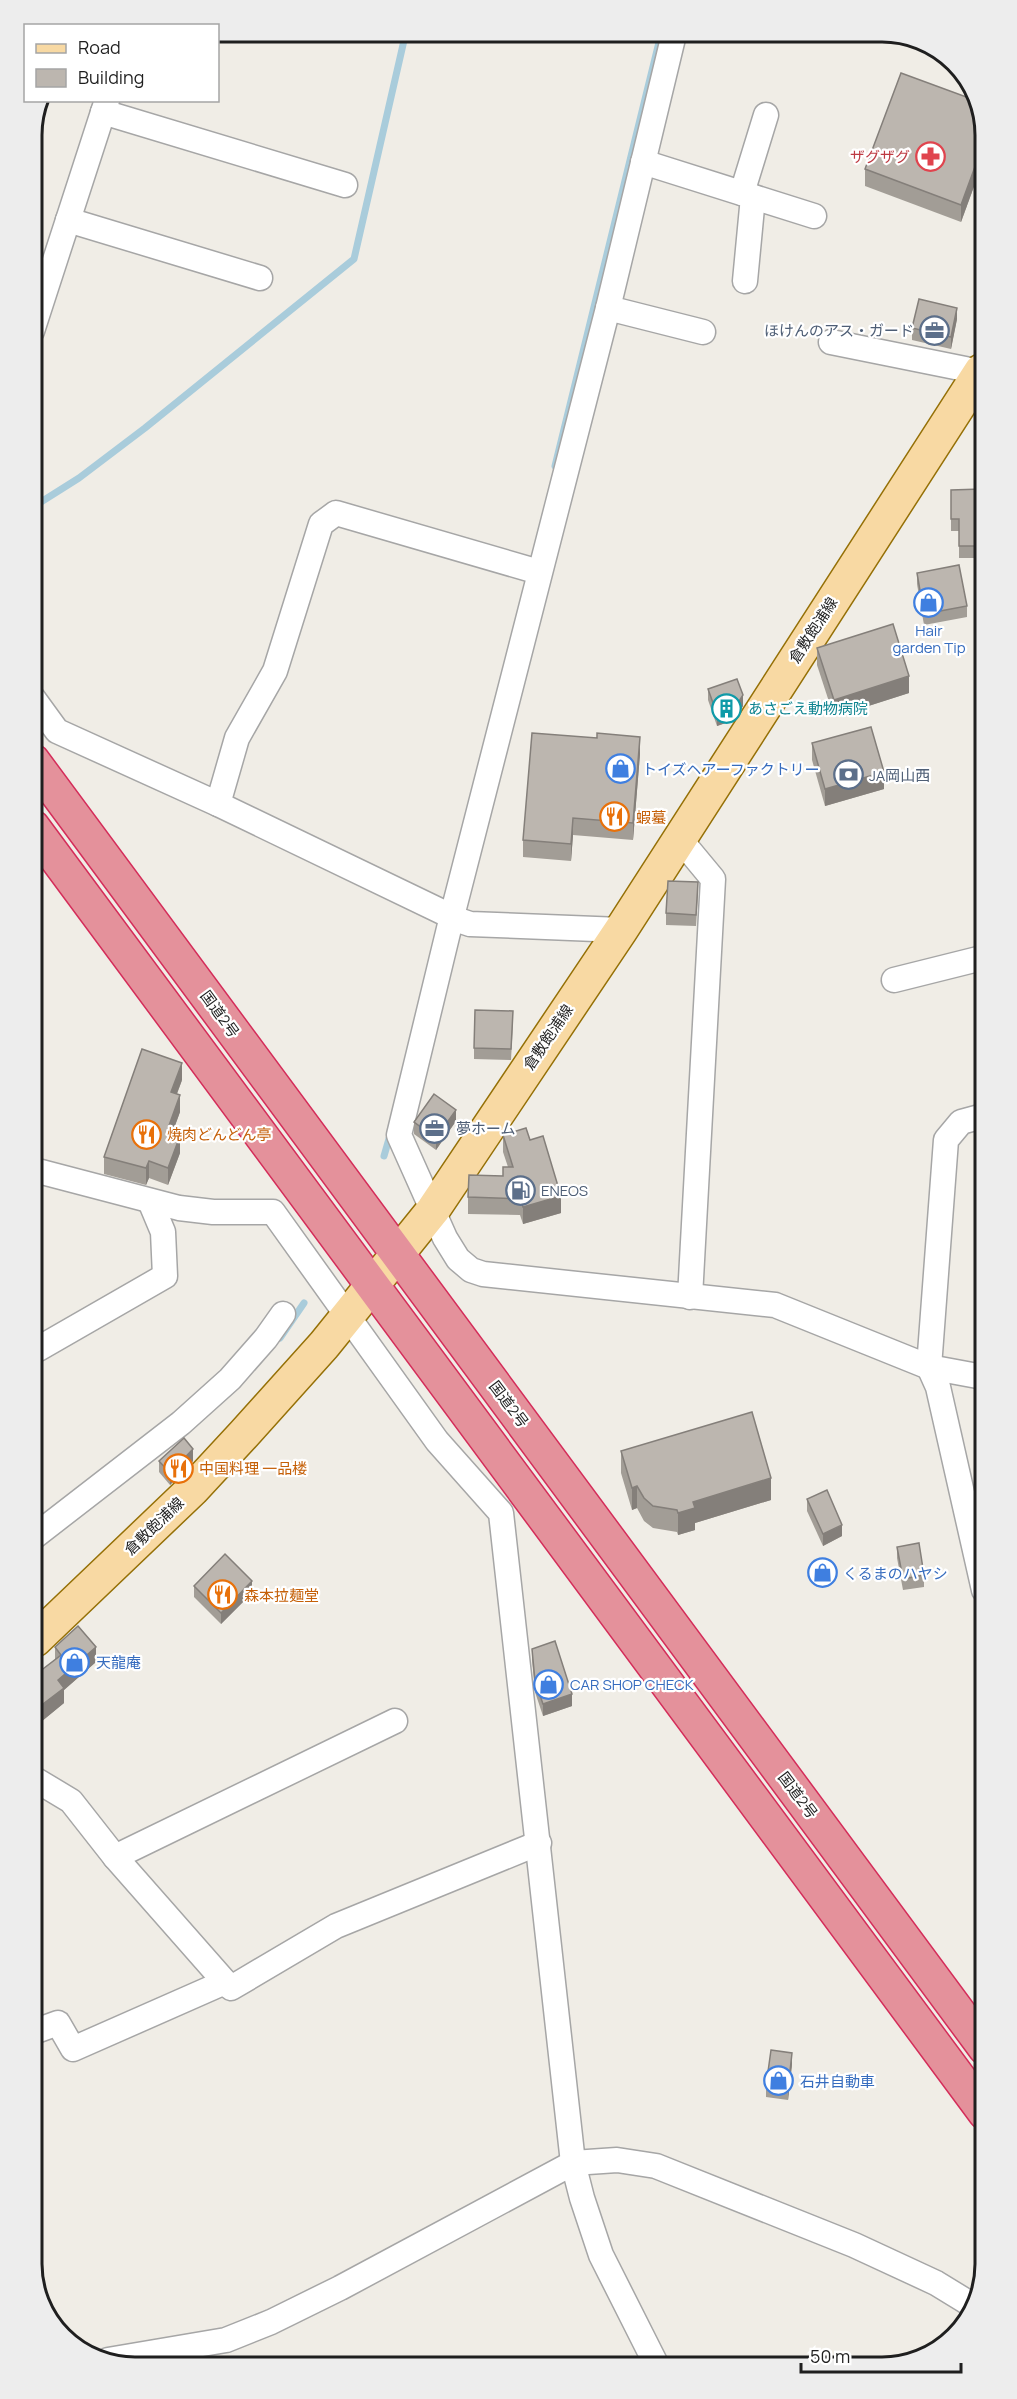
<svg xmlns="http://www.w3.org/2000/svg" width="1017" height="2399" font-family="Manrope,'Noto Sans JP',sans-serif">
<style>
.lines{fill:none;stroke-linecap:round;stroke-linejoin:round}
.stream{stroke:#a9ccdb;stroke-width:7}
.street-casing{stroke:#a6a6a6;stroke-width:27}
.primary-casing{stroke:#957006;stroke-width:36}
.highway-casing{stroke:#d42d5a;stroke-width:36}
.street{stroke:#fff;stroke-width:24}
.primary{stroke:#f8d9a3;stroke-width:33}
.highway{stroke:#e4919b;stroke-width:33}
.wall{fill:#a29d96}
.shaded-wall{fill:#847f7a}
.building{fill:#bcb6af;stroke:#847f7a;stroke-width:1.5}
.labels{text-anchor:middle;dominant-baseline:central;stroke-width:4.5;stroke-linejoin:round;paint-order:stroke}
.health-label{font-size:15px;fill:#be3a42;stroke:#fff;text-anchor:end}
.service-label{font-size:15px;fill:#4e5e75;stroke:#fff;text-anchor:start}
.street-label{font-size:15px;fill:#1f1f1f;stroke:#fff}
.shop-label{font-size:15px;fill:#366cbe;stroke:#fff;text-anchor:start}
.culture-label{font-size:15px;fill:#0d838f;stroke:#fff;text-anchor:start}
.food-label{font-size:15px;fill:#c56008;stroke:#fff;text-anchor:start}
.rim{fill:none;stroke:#1f1f1f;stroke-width:3}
</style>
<rect width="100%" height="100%" fill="#f0ede6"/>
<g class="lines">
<g class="stream">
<polyline points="555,466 661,34"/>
<polyline points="33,507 79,478 145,428 354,259 405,36"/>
<polyline points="384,1156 391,1132"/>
<polyline points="280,1338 304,1303"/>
<polyline points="357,2366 429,2360 459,2365"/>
<polyline points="213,2367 289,2360 351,2366"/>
</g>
<defs>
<g id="street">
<polyline points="674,34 608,308 452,916 399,1135 445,1238 458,1259 471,1270 483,1274 775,1305 929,1367 983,1377"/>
<polyline points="103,112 345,185"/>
<polyline points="643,162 814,216"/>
<polyline points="742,193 766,115"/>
<polyline points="68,220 260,278"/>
<polyline points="745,281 753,197"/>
<polyline points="608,308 703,332"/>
<polyline points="32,331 107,100"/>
<polyline points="831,342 980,372"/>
<polyline points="33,698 57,731 218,804 461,921 470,924 621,930"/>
<polyline points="218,804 237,738 275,671 321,524 336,513 539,572"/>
<polyline points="679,838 713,879 690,1297"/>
<polyline points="894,980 982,958"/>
<polyline points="983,1116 961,1122 946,1140 929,1367 938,1387 984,1590"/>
<polyline points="34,1170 179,1208 213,1212 273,1212 437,1441 501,1513 573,2163 582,2198 601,2255 656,2364"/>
<polyline points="38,1349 165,1276 163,1232 150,1201"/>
<polyline points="35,1536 181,1423 230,1379 266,1338 283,1314"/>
<polyline points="36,1780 71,1801 115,1857 225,1982"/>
<polyline points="115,1857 395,1721"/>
<polyline points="36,2031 58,2023 73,2049 225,1982 231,1988 336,1926 539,1843"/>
<polyline points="108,2360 226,2340 271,2322 340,2288 573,2163 617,2160 656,2166 854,2245 936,2283 972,2305"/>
</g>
<polyline id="primary" points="35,1640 193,1489 244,1434 324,1345 433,1210 621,930 981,371"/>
<g id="highway">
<polyline points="33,761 985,2048"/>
<polyline points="33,827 985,2113"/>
</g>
</defs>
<use href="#street" class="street-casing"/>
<use href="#primary" class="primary-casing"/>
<use href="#highway" class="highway-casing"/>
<use href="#street" class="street"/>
<use href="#primary" class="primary"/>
<use href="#highway" class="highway"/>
</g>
<g class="wall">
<polygon points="980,102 980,170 961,222 865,186 865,169"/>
<polygon points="957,319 951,349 912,340 912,328"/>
<polygon points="981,489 981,558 959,558 959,531 951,531 951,490"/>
<polygon points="917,573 967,606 967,617 924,625 917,584"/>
<polygon points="817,648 909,693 834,717 817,665"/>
<polygon points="708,689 743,706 734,720 717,726 708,700"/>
<polygon points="812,743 884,789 825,806 812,760"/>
<polygon points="640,754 633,840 573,835 571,861 523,857 523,840"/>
<polygon points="698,894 696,926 666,925 666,913"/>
<polygon points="513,1022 511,1060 474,1059 474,1048"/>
<polygon points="182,1080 177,1094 180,1112 172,1133 180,1153 168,1185 149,1178 146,1185 104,1174 104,1157"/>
<polygon points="456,1121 436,1150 414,1134 414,1122"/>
<polygon points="503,1135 530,1140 561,1213 523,1224 520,1215 468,1214 468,1197 503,1176 508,1167 503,1152"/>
<polygon points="621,1451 771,1500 695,1523 695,1530 678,1535 677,1532 653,1528 644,1521 637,1508 632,1510 621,1473"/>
<polygon points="159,1461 193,1461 170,1485 159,1472"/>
<polygon points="807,1499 842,1536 823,1546 807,1511"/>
<polygon points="897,1547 924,1575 924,1587 903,1590 897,1558"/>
<polygon points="194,1586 252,1593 221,1624 194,1597"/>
<polygon points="55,1647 96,1662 64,1690 64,1703 36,1726 35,1675 55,1660"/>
<polygon points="532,1649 572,1706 543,1716 535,1692 532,1660"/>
<polygon points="792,2064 788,2100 766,2097 766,2086"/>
</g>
<g class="shaded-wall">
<polygon points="980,153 980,170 961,222 961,205"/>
<polygon points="957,308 957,319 951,349 951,337"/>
<polygon points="909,676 909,693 834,717 834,700"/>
<polygon points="743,695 743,706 734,720 717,726 717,714"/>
<polygon points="640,737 640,754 633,840 633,823"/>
<polygon points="884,772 884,789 825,806 825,789"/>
<polygon points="573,818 573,835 571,861 571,844"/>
<polygon points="182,1063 182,1080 171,1109 171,1092"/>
<polygon points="180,1095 180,1112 167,1148 167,1131"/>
<polygon points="456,1110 456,1121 436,1150 436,1138"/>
<polygon points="180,1136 180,1153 168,1185 168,1168"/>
<polygon points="149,1161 149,1178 146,1185 146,1168"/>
<polygon points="561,1196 561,1213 523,1224 523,1207"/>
<polygon points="193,1449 193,1461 170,1485 170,1473"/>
<polygon points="771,1478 771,1500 695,1523 695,1530 678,1535 678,1513 693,1502"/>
<polygon points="637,1486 637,1508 632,1510 632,1488"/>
<polygon points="842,1525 842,1536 823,1546 823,1534"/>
<polygon points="252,1581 252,1593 221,1624 221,1613"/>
<polygon points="96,1647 96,1662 64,1690 64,1703 36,1726 35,1710 58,1680"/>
<polygon points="572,1694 572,1706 543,1716 543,1704"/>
<polygon points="792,2053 792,2064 788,2100 788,2089"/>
</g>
<g class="building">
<polygon points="901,73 980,102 980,153 961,205 865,169"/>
<polygon points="919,299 957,308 951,337 912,328"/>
<polygon points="981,489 981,546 959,546 959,519 951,519 951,490"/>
<polygon points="959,565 967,606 924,614 917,573"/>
<polygon points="893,624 909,676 834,700 817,648"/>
<polygon points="737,679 743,695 734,709 717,714 708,689"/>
<polygon points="871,727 884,772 825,789 812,743"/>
<polygon points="532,733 597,738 597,733 640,737 633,823 573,818 571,844 523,840"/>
<polygon points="668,881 698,882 696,915 666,913"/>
<polygon points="475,1010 513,1011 511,1049 474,1048"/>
<polygon points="142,1049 182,1063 171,1092 180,1095 167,1131 180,1136 168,1168 149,1161 146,1168 104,1157"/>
<polygon points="434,1094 456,1110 436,1138 414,1122"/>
<polygon points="526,1128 530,1140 543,1136 561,1196 523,1207 520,1199 468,1197 469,1175 503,1176 503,1167 513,1167 503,1135"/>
<polygon points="752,1412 771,1478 693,1502 695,1508 678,1513 677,1510 653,1506 644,1498 637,1486 632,1488 621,1451"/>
<polygon points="184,1438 193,1449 170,1473 159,1461"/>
<polygon points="827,1490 842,1525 823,1534 807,1499"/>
<polygon points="919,1543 924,1575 903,1579 897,1547"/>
<polygon points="225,1554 252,1581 221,1613 194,1586"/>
<polygon points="78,1626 96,1647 58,1680 64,1688 35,1710 35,1675 61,1655 55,1647"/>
<polygon points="555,1641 572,1694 543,1704 535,1681 532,1649"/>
<polygon points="771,2050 792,2053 788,2089 766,2086"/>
</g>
<defs>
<symbol id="pharmacy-ring" viewBox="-11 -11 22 22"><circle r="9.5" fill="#fff" stroke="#e0444e" stroke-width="1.5"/><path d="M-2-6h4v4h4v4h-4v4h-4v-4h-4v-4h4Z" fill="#e0444e"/></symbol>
<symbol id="office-ring" viewBox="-11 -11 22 22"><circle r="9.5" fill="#fff" stroke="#5c6f8a" stroke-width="1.5"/><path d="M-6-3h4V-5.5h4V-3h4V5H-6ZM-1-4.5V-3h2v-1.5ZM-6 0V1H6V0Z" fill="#5c6f8a"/></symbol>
<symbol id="shop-ring" viewBox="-11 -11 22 22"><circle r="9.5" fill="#fff" stroke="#3f7fe0" stroke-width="1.5"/><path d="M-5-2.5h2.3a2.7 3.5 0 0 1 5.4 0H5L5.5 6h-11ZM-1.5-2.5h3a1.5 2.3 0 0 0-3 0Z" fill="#3f7fe0"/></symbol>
<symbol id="building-ring" viewBox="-11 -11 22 22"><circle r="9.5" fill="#fff" stroke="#0f9aa8" stroke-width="1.5"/><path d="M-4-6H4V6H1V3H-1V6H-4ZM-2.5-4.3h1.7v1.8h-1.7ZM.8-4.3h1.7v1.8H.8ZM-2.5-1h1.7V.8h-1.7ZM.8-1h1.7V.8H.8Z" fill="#0f9aa8"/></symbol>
<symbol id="bank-ring" viewBox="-11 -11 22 22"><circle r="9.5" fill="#fff" stroke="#5c6f8a" stroke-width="1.5"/><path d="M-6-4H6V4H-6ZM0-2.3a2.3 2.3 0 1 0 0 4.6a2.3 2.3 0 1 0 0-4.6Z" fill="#5c6f8a"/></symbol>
<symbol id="restaurant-ring" viewBox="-11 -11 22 22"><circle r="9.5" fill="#fff" stroke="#e8710a" stroke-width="1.5"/><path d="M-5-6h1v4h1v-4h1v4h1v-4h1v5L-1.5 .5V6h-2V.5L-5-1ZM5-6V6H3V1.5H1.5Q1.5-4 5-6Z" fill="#e8710a"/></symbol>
<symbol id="fuel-ring" viewBox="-11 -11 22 22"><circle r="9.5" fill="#fff" stroke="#5c6f8a" stroke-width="1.5"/><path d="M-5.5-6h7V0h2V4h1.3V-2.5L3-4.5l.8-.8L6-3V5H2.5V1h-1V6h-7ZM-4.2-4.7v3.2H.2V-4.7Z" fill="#5c6f8a"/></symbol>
</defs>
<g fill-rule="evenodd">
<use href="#pharmacy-ring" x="914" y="140" width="33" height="33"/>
<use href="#office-ring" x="918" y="314" width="33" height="33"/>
<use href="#shop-ring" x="912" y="586" width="33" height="33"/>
<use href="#building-ring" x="710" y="692" width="33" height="33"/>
<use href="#shop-ring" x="604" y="752" width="33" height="33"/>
<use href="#bank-ring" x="832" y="758" width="33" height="33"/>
<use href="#restaurant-ring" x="598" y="800" width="33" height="33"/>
<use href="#office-ring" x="418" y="1112" width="33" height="33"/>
<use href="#restaurant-ring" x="130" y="1118" width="33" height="33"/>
<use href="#fuel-ring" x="504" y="1174" width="33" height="33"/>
<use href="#restaurant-ring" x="162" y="1452" width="33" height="33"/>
<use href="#shop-ring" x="806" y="1556" width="33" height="33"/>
<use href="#restaurant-ring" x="206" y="1578" width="33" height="33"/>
<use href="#shop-ring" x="58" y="1646" width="33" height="33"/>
<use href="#shop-ring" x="532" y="1668" width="33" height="33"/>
<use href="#shop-ring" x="762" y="2064" width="33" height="33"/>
</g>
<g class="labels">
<g class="health-label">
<text x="910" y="156">ザグザグ</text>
</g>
<g class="service-label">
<text x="914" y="330" text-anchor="end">ほけんのアス・ガード</text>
<text x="869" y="775">JA岡山西</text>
<text x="456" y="1128">夢ホーム</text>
<text x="541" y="1190">ENEOS</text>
</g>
<g class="street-label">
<text transform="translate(813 630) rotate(-57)">倉敷飽浦線</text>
<text transform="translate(220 1014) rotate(54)">国道2号</text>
<text transform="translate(548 1037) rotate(-56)">倉敷飽浦線</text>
<text transform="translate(509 1404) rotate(53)">国道2号</text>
<text transform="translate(154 1526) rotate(-44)">倉敷飽浦線</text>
<text transform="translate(798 1795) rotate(53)">国道2号</text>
</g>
<g class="shop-label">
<text x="929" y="630" text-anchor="middle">Hair<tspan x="929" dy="17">garden Tip</tspan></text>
<text x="642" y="769">トイズヘアーファクトリー</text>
<text x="843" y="1573">くるまのハヤシ</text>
<text x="96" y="1662">天龍庵</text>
<text x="570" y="1684">CAR SHOP CHECK</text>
<text x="800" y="2081">石井自動車</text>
</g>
<g class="culture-label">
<text x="748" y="708">あさごえ動物病院</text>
</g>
<g class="food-label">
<text x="636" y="817">蝦蟇</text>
<text x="167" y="1134">焼肉どんどん亭</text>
<text x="199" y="1468">中国料理 一品楼</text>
<text x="244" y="1595">森本拉麺堂</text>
</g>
</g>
<path d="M0 0H1017V2399H0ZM135 42H882A93 93 0 0 1 975 135V2264A93 93 0 0 1 882 2357H135A93 93 0 0 1 42 2264V135A93 93 0 0 1 135 42Z" fill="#ededed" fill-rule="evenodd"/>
<path class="rim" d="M135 42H882A93 93 0 0 1 975 135V2264A93 93 0 0 1 882 2357H135A93 93 0 0 1 42 2264V135A93 93 0 0 1 135 42Z"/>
<rect x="24" y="24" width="195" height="78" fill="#ffffff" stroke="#a5a5a5" stroke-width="1.5"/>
<rect x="36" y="44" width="30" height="9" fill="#f8d9a3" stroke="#a5a5a5" stroke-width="1.5"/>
<text x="78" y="54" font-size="18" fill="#1f1f1f">Road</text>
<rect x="36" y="69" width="30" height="18" fill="#bcb6af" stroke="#a5a5a5" stroke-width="1.5"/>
<text x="78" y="84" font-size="18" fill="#1f1f1f">Building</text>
<path d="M801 2363v9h160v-9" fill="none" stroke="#1f1f1f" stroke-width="3"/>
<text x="810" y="2363" font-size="18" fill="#1f1f1f" stroke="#ffffff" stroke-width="4.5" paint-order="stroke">50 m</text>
</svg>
